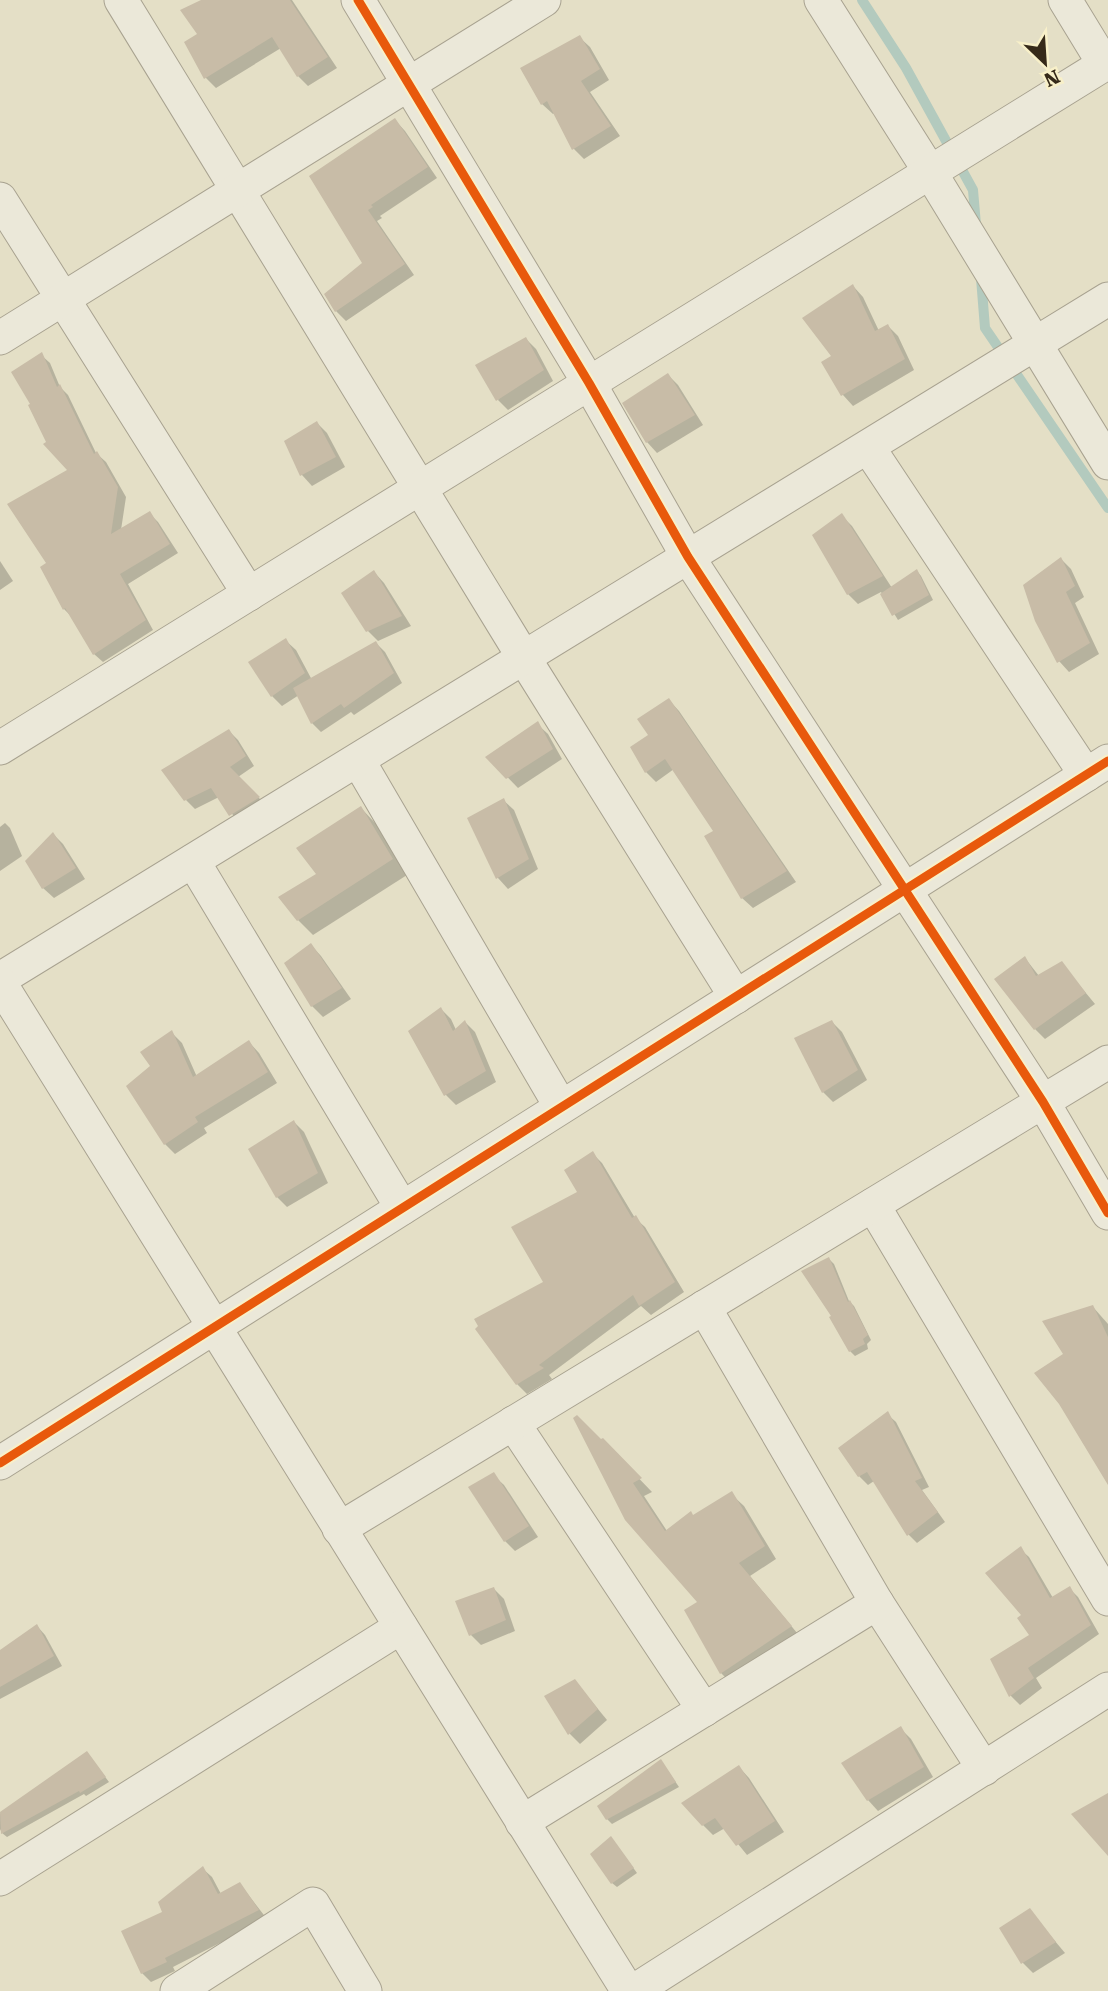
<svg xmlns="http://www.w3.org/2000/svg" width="1108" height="1991" font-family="'Roboto Serif',serif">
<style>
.shadow{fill:#0003}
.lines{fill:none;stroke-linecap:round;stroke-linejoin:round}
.stream{stroke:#b3cabe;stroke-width:10}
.building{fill:#c8bca7}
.minor-casing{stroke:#a8a290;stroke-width:35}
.minor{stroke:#ebe8d9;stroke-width:33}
.cycleway-casing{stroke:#f8f0c9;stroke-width:13}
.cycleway{stroke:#e8590c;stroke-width:9}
</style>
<rect width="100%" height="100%" fill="#e4dfc6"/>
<g class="shadow">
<polygon points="205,0 292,0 337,68 308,86 298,76 281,48 216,88 206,78"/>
<polygon points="579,37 590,47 609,80 590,92 620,136 584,159 574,149 555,113 553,114 542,104"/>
<polygon points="395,120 405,131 437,178 380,216 382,218 377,221 414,275 346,321 336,311 364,263 311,177"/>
<polygon points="853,286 863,297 879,331 888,326 898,336 914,370 853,406 843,395 823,362 833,357"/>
<polygon points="526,339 536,349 553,381 508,410 498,400"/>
<polygon points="41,355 50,363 60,387 68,395 96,453 106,462 126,497 121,530 149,513 158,522 178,553 128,584 153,630 103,662 94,654 73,618 64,609 49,564 70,471 49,442"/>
<polygon points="668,375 678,385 703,425 657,453 647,442"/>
<polygon points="317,423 327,433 345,467 312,486 302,475 286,441"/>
<polygon points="842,516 852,526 892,588 917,571 921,576 933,600 898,620 881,592 858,604 848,594"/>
<polygon points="1061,559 1071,569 1084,597 1075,603 1099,654 1069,672 1059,661"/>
<polygon points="0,561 13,581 0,590"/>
<polygon points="374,572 384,583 411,626 378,641 368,631"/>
<polygon points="285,640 296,650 312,680 376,643 385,652 402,683 354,715 351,712 321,732 312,723 299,695 282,706 272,696"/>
<polygon points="669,700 679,711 796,882 753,908 742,898 715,831 674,769 656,782 646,772 650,736"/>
<polygon points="537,724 548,734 562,759 518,788 488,757"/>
<polygon points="229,731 238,740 254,766 238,777 268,807 240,824 219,797 195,809 186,800"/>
<polygon points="503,800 514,810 538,869 508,889 498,878 469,818"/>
<polygon points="361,808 376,824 407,875 313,935 298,920"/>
<polygon points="5,823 10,828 22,856 0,871 0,827"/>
<polygon points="53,834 63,844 85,879 54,898 43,888"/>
<polygon points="311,945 321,956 351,999 323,1017 312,1006 286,963"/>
<polygon points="1025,958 1039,976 1062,964 1095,1004 1045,1039 1035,1029"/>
<polygon points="441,1009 451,1019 456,1030 465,1022 475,1032 496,1082 456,1105 446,1095 410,1031"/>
<polygon points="832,1022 842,1032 867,1080 833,1102 823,1092"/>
<polygon points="172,1033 182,1043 197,1077 249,1042 259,1053 277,1083 204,1128 207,1133 175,1154 165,1144 152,1066"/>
<polygon points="294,1122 304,1132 328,1183 287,1207 277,1197"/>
<polygon points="593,1154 602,1163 635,1218 645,1227 684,1292 651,1315 641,1306 549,1375 552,1379 527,1394 517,1384 477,1329 546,1282"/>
<polygon points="829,1259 834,1264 849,1301 854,1306 871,1340 867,1344 868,1349 855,1356 850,1351"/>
<polygon points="1093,1307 1108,1324 1108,1475 1066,1354"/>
<polygon points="887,1414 896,1422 929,1487 922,1490 945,1522 917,1543 909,1535 874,1481 868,1485 859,1476"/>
<polygon points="602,1440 652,1492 644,1496 667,1531 731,1494 744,1506 776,1559 750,1576 802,1639 734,1686 721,1673 687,1611 700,1603 600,1441"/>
<polygon points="493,1475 504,1485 538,1537 515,1551 505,1541"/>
<polygon points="1020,1549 1029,1557 1053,1598 1069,1588 1078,1597 1099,1634 1036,1678 1042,1688 1020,1705 1011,1696 993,1660 1031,1636 1024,1616"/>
<polygon points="494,1589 504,1599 515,1631 481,1645 471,1635"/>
<polygon points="37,1626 45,1635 62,1666 0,1699 0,1652"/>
<polygon points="575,1681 607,1720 580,1744 570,1734 546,1696"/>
<polygon points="901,1729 911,1739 933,1777 878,1811 868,1800"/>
<polygon points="87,1753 109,1782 86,1796 84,1794 7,1837 2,1833 0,1829 0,1814"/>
<polygon points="661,1761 679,1787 612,1824 607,1819"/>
<polygon points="739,1767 749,1778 784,1832 747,1855 725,1828 713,1835 703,1825"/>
<polygon points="615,1843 637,1873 617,1887 612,1883"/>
<polygon points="203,1869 212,1877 221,1894 240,1884 267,1919 173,1967 175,1971 151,1982 142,1973 164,1913"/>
<polygon points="1029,1910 1065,1953 1033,1973 1023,1963 1001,1928"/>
</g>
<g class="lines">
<g class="stream">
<polyline points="862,0 906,68 973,190 976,225"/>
<polyline points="981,278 985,328 1108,508"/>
</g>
</g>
<g class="building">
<polygon points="201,0 290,0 328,57 297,77 272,37 204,79 184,42 197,34 180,10"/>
<polygon points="580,35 600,69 581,81 611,126 572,150 547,101 541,105 520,68"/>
<polygon points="395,118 428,167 371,205 373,207 368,210 405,264 335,312 324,294 362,263 309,176"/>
<polygon points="853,284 875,331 888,324 905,359 841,396 821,362 831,356 802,318"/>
<polygon points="526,337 544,370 496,401 475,365"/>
<polygon points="42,352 57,387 60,384 94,454 97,451 118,487 111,534 150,511 170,544 120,574 146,620 93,655 65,608 63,610 40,567 46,563 7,504 67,470 43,444 46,442 28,405 30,404 11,372"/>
<polygon points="668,373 695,415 646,443 622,403"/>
<polygon points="317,421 336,457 300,476 284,441"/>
<polygon points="842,513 883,576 847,595 812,535"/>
<polygon points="1061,557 1075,586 1066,592 1090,643 1057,663 1035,621 1023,585"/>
<polygon points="917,569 929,595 892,616 880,594"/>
<polygon points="374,570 402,616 366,632 341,593"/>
<polygon points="286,638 305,673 271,697 248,662"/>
<polygon points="376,641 394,673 344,708 341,704 311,724 293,688"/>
<polygon points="669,698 787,871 741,899 704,836 713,831 665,759 645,773 630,747 648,735 637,719"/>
<polygon points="538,721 553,749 506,779 485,757"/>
<polygon points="229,729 246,756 230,767 260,797 229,816 211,788 184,801 161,770"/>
<polygon points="504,798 529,859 496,879 467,818"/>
<polygon points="361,806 393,859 297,921 278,897 316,874 296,848"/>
<polygon points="53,832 76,868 42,889 25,861"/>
<polygon points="311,943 342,988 311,1007 284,963"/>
<polygon points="1025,956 1036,976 1062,961 1086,993 1034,1030 994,979"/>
<polygon points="441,1007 453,1031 465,1020 486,1071 444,1096 408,1031"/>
<polygon points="832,1020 858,1070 822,1093 794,1038"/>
<polygon points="172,1030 193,1077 249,1040 268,1072 195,1117 198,1122 164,1145 126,1086 150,1066 140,1052"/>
<polygon points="294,1120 318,1173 276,1198 248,1149"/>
<polygon points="593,1151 632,1218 636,1215 675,1282 639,1306 633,1295 539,1365 544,1368 516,1385 475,1329 478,1326 474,1319 543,1282 511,1227 577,1192 564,1170"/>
<polygon points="829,1257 848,1302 850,1300 868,1335 863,1339 865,1344 849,1352 829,1317 831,1316 801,1271"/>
<polygon points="1093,1305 1108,1337 1108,1485 1059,1404 1034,1373 1063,1354 1042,1321"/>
<polygon points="888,1411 922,1478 915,1481 938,1512 907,1536 867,1472 858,1477 838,1448"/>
<polygon points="577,1415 601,1439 603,1438 642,1478 633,1483 665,1531 691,1511 693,1515 732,1491 765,1546 739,1563 792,1626 720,1674 684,1610 697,1602 625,1520 573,1418"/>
<polygon points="494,1472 529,1526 504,1542 468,1487"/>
<polygon points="1021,1546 1050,1598 1070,1586 1091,1625 1028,1668 1034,1678 1009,1697 990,1659 1029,1635 1017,1618 1021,1615 985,1573"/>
<polygon points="494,1587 506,1620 469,1636 455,1601"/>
<polygon points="37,1624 54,1656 0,1687 0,1650"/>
<polygon points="575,1679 598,1709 568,1735 544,1696"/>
<polygon points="901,1726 924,1767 867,1801 841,1763"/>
<polygon points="87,1751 106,1777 80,1793 79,1791 1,1834 0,1812"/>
<polygon points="661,1759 676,1782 606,1820 597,1806"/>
<polygon points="739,1765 775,1821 736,1846 715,1818 702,1826 681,1803"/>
<polygon points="1108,1793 1108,1856 1071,1814"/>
<polygon points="611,1836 634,1868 611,1884 590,1854"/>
<polygon points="203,1866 218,1894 240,1882 259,1910 165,1958 167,1962 141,1974 121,1931 162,1912 158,1902"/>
<polygon points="1030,1908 1056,1942 1021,1964 999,1928"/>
</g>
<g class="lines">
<defs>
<g id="minor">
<polyline points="121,0 524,658 736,997"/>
<polyline points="358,0 589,383 688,557 1043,1102 1108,1213"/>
<polyline points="821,0 930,172 1108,463"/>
<polyline points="1065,0 1104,64"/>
<polyline points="0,199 249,594"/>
<polyline points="0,338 544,0"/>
<polyline points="868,447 1086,775"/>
<polyline points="0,748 1108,62"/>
<polyline points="358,760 561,1107"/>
<polyline points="193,861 402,1208"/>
<polyline points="0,979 1108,299"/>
<polyline points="0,983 628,1991"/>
<polyline points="873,1205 1108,1599"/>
<polyline points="704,1307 877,1603 984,1769"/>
<polyline points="513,1423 704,1710"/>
<polyline points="0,1463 1108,761"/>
<polyline points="339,1529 1108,1062"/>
<polyline points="522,1822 877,1603"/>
<polyline points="0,1879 401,1627"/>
<polyline points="177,1991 313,1904 365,1991"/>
<polyline points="634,1991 1108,1689"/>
</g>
</defs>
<use href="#minor" class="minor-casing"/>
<use href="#minor" class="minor"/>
<defs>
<g id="cycleway">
<polyline points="358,0 589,383 688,557 1043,1102 1108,1213"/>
<polyline points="0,1463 1108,761"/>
</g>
</defs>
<use href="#cycleway" class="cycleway-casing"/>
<use href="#cycleway" class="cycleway"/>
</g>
<g transform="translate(1045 63) rotate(155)" stroke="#f8f0c9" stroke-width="5" paint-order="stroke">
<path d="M0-5L12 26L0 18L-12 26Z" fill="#362a19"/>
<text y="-10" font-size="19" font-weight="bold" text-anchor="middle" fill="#362a19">N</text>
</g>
</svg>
